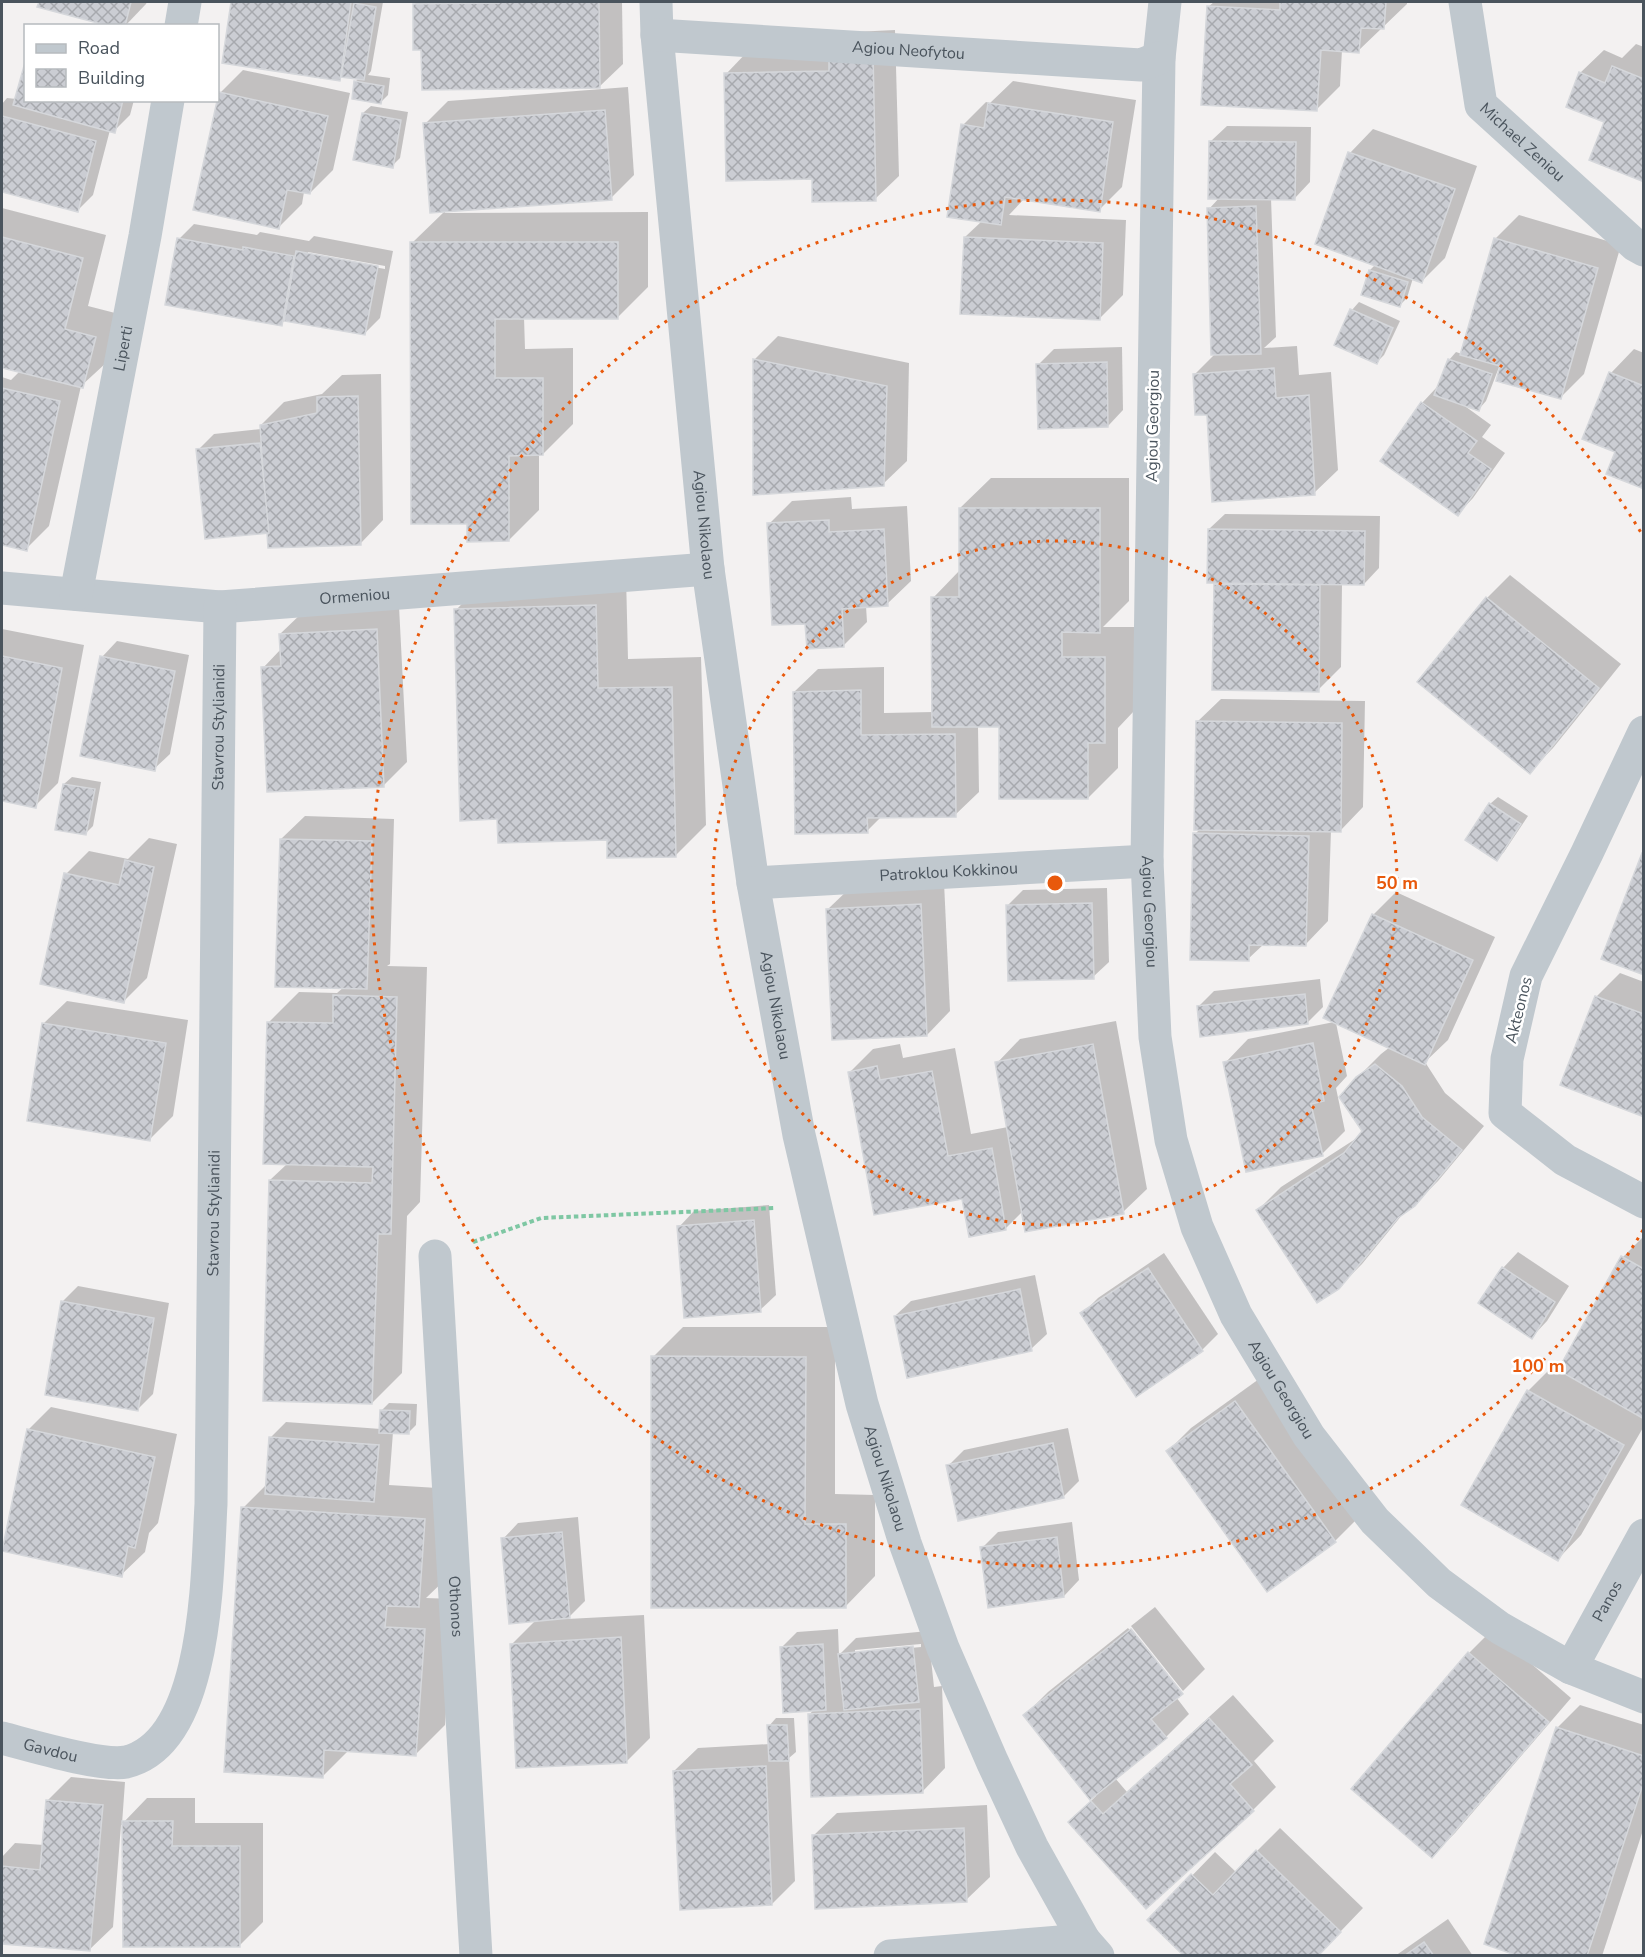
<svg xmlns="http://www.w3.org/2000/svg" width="1645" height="1957" font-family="'Nunito Sans',sans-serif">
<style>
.shadow{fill:#0003;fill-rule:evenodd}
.building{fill:url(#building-cross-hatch);stroke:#d5d7db;stroke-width:1.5}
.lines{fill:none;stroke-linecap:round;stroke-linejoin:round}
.path{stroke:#7ec7a3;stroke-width:4;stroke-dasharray:4.5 3;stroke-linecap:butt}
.street{stroke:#c0c8ce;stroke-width:33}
.ring{fill:none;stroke:#e8590c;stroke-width:3;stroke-dasharray:3 6}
.labels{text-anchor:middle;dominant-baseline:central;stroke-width:5;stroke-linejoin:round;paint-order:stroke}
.street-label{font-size:16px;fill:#4a545d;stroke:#fff}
.centre{fill:#e8590c;stroke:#fff;stroke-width:3}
.ring-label{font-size:18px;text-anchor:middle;font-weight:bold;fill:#e8590c;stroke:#fff;stroke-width:5;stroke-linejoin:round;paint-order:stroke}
</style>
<defs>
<pattern id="building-cross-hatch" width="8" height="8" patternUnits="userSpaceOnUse" patternTransform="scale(1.5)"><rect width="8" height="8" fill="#cbcdd3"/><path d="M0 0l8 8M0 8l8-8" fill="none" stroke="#a7a9ae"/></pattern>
</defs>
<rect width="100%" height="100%" fill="#f3f1f1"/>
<g class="shadow">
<polygon points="40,2 147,2 146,4 125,26 115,26 39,6"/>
<polygon points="232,2 383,2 371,71 368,75 390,78 388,95 380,103 356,81 359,78 342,76 339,79 223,62"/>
<polygon points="417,2 622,2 623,64 599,87 423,49 414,5"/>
<polygon points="1214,2 1407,2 1407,4 1358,51 1342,50 1340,86 1317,109 1208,7"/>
<polygon points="895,30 899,176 875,199 813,178 726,74 749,50 854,32"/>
<polygon points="1636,44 1644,47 1644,180 1606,121 1580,73 1604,50 1622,58"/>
<polygon points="243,70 350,93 333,170 310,193 304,192 302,204 279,227 220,93"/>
<polygon points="1013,81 1136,100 1122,187 1099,210 1024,199 1009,215 1126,220 1123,295 1100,318 965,237 982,221 963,125 986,102 990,103"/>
<polygon points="628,87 634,175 611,198 425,124 448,101"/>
<polygon points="7,98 26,100 134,100 130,115 114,131 110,130 93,195 77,211 2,190 2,104"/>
<polygon points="371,106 408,112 400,158 392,166 363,113"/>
<polygon points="1227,126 1311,127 1310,182 1295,198 1271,198 1276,337 1264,348 1297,346 1299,375 1331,372 1338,470 1314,493 1208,413 1194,375 1215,354 1209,209 1220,197 1211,141"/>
<polygon points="1373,129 1477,166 1445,258 1422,281 1413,278 1407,298 1399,306 1370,270 1376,264 1350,153"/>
<polygon points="2,208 106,235 88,306 119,314 106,363 81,386 49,526 26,549 2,544 2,377 11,380 20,371 2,366"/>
<polygon points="445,211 445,213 648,212 648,287 618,317 524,317 525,349 573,348 573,424 543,454 539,454 539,510 509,540 468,522 412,243"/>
<polygon points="1519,215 1621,245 1584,374 1561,397 1501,362 1486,401 1479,409 1462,404 1491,425 1482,437 1505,453 1473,498 1458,514 1422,403 1437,387 1449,360 1456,352 1462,354 1495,239"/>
<path d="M194 224 257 235 260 232 309 241 314 236 393 251 380 318 365 333 286 319 281 324 179 239ZM308 252 385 266V269L308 255Z"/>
<polygon points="1359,302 1400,321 1384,355 1377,362 1336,344 1352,310"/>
<polygon points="778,336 909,363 907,461 883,484 754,493 755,359"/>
<polygon points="1122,347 1123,410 1108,426 1038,365 1054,349"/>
<polygon points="1634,349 1644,353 1644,487 1617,451 1584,438 1611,373"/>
<polygon points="381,374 383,520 360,544 198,450 214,434 261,429 261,425 284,402 322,394 342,375"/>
<polygon points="991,478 1129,478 1129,601 1103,627 1134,627 1134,711 1118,728 1118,768 1088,798 1001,726 978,726 979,792 955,815 882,816 867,831 794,692 818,669 884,667 884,713 933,712 933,598 960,570 960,508"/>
<polygon points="851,497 852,509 907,506 911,581 887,604 866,606 867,622 844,645 807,623 769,524 792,501"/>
<polygon points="1225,514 1380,516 1379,568 1364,584 1342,584 1341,667 1318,690 1215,584 1217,582 1209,529"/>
<polygon points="626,575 628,659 701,657 706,825 676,855 608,839 499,818 456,610 486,579"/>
<polygon points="1510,575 1621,664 1553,748 1530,772 1419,682 1487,598"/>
<polygon points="399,606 407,762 384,785 263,668 281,649 280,634 304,611"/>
<polygon points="2,629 84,645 58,783 35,806 2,800"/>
<polygon points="117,641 189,655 170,754 154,769 102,657"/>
<polygon points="1221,699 1365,701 1363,807 1340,831 1331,830 1328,921 1305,945 1264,944 1248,959 1195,834 1200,829 1197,722"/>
<polygon points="72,777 101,782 93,826 86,833 64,784"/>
<polygon points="1498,797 1528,816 1504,852 1497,859 1490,804"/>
<polygon points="305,816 394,819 390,964 387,966 427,967 420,1202 407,1216 402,1373 372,1403 270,1180 287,1164 269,1022 299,992 337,993 344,987 281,839"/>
<polygon points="149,838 177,844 147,978 124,1001 66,874 89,851 128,859"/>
<polygon points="944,882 950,1011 927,1035 827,910 851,887"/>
<polygon points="1107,888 1109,962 1093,977 1007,906 1023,890"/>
<polygon points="1396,892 1495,937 1448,1040 1425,1062 1445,1093 1484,1126 1438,1181 1414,1205 1406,1210 1362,1264 1338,1288 1258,1210 1281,1187 1360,1136 1364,1131 1357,1078 1381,1054 1390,1047 1336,1023 1347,1076 1336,1088 1345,1131 1322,1154 1225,1063 1248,1039 1334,1022 1373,915"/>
<polygon points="1620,973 1644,982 1644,1116 1562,1084 1597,996"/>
<polygon points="1320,979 1323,1007 1307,1023 1198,1007 1214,991"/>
<polygon points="67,1001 188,1020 173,1116 150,1139 43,1024"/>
<polygon points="1116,1021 1147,1189 1123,1212 1023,1211 1005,1229 963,1198 850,1072 873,1049 900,1044 903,1058 955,1048 971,1134 1008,1127 997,1063 1020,1039"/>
<polygon points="769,1205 776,1295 760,1310 679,1227 694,1211"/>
<polygon points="1644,1236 1644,1426 1581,1535 1558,1559 1528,1391 1551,1368 1559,1372 1623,1257"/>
<polygon points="1518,1252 1569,1286 1547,1321 1532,1337 1503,1268"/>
<polygon points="1164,1253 1218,1334 1202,1350 1082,1314 1098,1298"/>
<polygon points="1035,1275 1047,1334 1031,1349 895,1316 911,1301"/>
<polygon points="78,1286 169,1303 153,1394 137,1410 62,1302"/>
<polygon points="683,1327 835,1327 835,1494 875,1495 875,1576 845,1607 653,1357"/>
<polygon points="1259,1379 1358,1518 1335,1541 1268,1590 1168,1451 1191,1428"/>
<polygon points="389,1403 417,1404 416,1425 409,1432 393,1432 389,1485 454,1489 449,1576 426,1598 454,1599 445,1725 415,1755 349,1750 322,1777 243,1508 268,1483 271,1437 286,1422 381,1429 381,1411"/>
<polygon points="51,1407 177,1434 158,1523 149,1533 145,1552 121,1575 28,1430"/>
<polygon points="1068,1428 1079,1481 1063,1497 948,1466 964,1450"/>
<polygon points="578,1517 585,1601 567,1619 644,1615 650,1738 627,1761 512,1644 536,1620 503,1539 518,1523"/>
<polygon points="1072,1522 1079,1580 1064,1596 982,1548 998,1532"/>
<polygon points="1155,1607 1205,1669 1183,1691 1131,1626"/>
<polygon points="1128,1628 1180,1692 1182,1692 1176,1697 1189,1714 1166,1737 1115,1778 1127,1792 1233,1695 1274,1741 1254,1761 1276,1787 1253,1810 1070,1822 1096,1796 1025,1715 1048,1692"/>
<path d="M838 1629 839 1655 856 1638 928 1631 934 1687 942 1686 945 1768 922 1792 810 1714 814 1709 781 1648 797 1632ZM921 1644V1647L855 1653V1650Z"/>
<polygon points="1492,1630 1571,1698 1455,1833 1432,1856 1469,1653"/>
<polygon points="1580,1705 1644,1725 1644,1827 1602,1956 1523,1956 1557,1728"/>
<polygon points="776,1718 794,1718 796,1752 789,1758 795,1881 772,1904 674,1771 698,1748 770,1744 769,1726"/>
<polygon points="71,1777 125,1782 122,1824 147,1798 195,1798 195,1823 263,1823 263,1922 240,1945 124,1825 121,1825 113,1927 89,1950 2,1942 2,1857 15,1843 44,1845 48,1800"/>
<polygon points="987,1805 990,1877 966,1900 813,1836 837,1813"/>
<polygon points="1280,1828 1363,1908 1317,1956 1149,1920 1215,1852 1236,1872"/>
<polygon points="1448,1919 1473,1956 1395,1956"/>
</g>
<g class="building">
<polygon points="39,2 131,2 125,26 109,26 37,7"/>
<polygon points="231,2 351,2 340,81 222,63"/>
<polygon points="499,2 599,2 600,88 422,90 421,50 413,50 413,4 499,3"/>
<polygon points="1280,2 1386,2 1384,29 1361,28 1359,53 1321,50 1317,111 1201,105 1207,6 1280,10"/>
<polygon points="354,3 376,7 364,80 341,77"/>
<polygon points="873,53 876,201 812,202 812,179 726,181 724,73 829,71 829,54"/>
<polygon points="26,59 26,100 123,100 115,133 13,105"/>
<polygon points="1612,66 1644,79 1644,182 1589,160 1604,122 1566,107 1579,72 1605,83"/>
<polygon points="354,81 384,86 381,104 352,99"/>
<polygon points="219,92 328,116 310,194 287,190 279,229 193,210"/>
<polygon points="988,103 1113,122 1100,212 1005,197 1001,225 947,217 961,124 984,128"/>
<polygon points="605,110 612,200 430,213 423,123"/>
<polygon points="362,113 401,120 393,168 353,160"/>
<polygon points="2,116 96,141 78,212 2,192"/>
<polygon points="1209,141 1296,142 1295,200 1208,199"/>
<polygon points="1348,152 1455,189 1422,283 1315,244"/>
<polygon points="1256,206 1261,354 1211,355 1207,208"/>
<polygon points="2,237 83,258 65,329 96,337 83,388 2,368"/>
<polygon points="964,237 1103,243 1100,320 960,314"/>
<polygon points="177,238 243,250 243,247 294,256 282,326 165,305"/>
<polygon points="1494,238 1598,268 1561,399 1496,381 1500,366 1460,355"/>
<polygon points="410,242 618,242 618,319 495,319 495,378 543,378 543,455 509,456 509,541 467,542 467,524 411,524"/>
<polygon points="296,251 378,266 365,335 284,321"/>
<polygon points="1369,270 1408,282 1400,307 1361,295"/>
<polygon points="1350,309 1393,328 1377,364 1334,345"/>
<polygon points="753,359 887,386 884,486 753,495"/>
<polygon points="1448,359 1492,374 1479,411 1434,395"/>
<polygon points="1107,362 1108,427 1038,429 1036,364"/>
<polygon points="1274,368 1276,398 1309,395 1315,495 1212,502 1207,415 1195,415 1193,374"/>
<polygon points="1609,372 1644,386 1644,489 1606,474 1615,452 1582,439"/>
<polygon points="2,388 60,401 27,551 2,545"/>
<polygon points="358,396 361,545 268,548 260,425 317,413 317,397"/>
<polygon points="1421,402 1477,441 1468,453 1491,469 1458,516 1380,461"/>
<polygon points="260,443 269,533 205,539 196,449"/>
<polygon points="959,508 1100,508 1100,633 1062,632 1062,657 1105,657 1105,743 1088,743 1088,799 999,799 999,727 932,727 931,597 959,597"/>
<polygon points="829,520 829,532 884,529 888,606 842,609 844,647 807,649 805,624 772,625 767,523"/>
<polygon points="1208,529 1365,531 1364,585 1207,583"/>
<polygon points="1214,584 1320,585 1319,692 1212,690"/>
<polygon points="1486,597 1599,688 1530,774 1417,682"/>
<polygon points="596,605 598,688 672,687 676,857 607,858 607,840 498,843 497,819 460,821 454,609"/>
<polygon points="377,629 384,787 267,792 261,667 281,666 279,634"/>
<polygon points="2,656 62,668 36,808 2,801"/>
<polygon points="100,656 175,671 155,771 80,756"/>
<polygon points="861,690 861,735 955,734 956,817 867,818 868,833 795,834 793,692"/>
<polygon points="1196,721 1342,723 1341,832 1194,830"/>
<polygon points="63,784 95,789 86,835 55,830"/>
<polygon points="1489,803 1521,824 1497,861 1465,840"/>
<polygon points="1193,833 1309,836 1306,946 1249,945 1249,961 1190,960"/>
<polygon points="280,839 372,841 367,989 275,987"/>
<polygon points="1642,853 1644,854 1644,975 1601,959"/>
<polygon points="125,860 154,867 124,1003 40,984 64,873 119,885"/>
<polygon points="1092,903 1094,979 1008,981 1006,905"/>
<polygon points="921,904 927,1036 832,1040 826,909"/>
<polygon points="1372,914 1473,960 1425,1065 1323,1018"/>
<polygon points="1305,994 1308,1024 1200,1037 1197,1006"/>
<polygon points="333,995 397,997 391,1234 378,1234 372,1404 263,1401 269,1180 372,1183 373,1167 263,1164 267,1022 333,1023"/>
<polygon points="1595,996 1644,1014 1644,1117 1560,1085"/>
<polygon points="42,1023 166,1043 150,1141 27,1121"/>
<polygon points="1313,1043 1324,1101 1311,1104 1323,1156 1246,1172 1223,1062"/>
<polygon points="1093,1044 1124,1214 1025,1232 995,1062"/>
<polygon points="1375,1064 1402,1086 1422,1117 1462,1150 1415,1206 1398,1218 1339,1289 1317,1303 1256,1210 1344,1153 1362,1131 1339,1097 1356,1077"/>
<polygon points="877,1066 880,1080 932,1071 948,1156 992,1148 1006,1230 969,1237 962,1199 874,1215 848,1072"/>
<polygon points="754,1220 761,1312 684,1318 677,1226"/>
<polygon points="1621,1256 1644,1269 1644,1419 1558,1370"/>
<polygon points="1502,1267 1555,1302 1532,1339 1478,1303"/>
<polygon points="1148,1268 1203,1351 1136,1397 1080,1313"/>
<polygon points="1020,1289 1032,1351 907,1378 894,1316"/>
<polygon points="61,1301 154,1318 138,1411 45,1395"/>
<polygon points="651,1356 806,1357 805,1524 846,1524 846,1608 651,1608"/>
<polygon points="1527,1390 1624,1445 1558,1561 1461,1505"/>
<polygon points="1235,1401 1336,1542 1267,1592 1166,1451"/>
<polygon points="380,1410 410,1411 409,1434 379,1433"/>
<polygon points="27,1429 155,1457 135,1548 128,1546 122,1577 2,1551"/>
<polygon points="269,1437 379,1445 374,1502 265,1494"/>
<polygon points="1053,1443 1064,1498 958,1521 946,1465"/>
<polygon points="241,1507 425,1519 419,1607 387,1606 385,1627 425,1629 416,1756 324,1750 323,1778 224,1772"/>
<polygon points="562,1532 570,1618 509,1624 501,1538"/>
<polygon points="1057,1537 1064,1597 988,1608 980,1547"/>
<polygon points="1131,1629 1183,1694 1151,1719 1167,1738 1090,1800 1023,1715"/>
<polygon points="621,1637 627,1763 516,1768 510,1644"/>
<polygon points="823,1644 826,1710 783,1713 780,1647"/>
<polygon points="913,1646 919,1702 844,1710 838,1654"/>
<polygon points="1468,1652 1549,1722 1432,1858 1351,1789"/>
<polygon points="920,1709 923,1793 811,1797 808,1714"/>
<polygon points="1209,1718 1252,1765 1230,1784 1254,1811 1146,1909 1068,1822 1091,1801 1103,1814"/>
<polygon points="767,1725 787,1725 789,1761 769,1761"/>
<polygon points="1556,1727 1644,1756 1644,1781 1587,1956 1518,1956 1484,1944"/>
<polygon points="766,1766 772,1905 680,1910 673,1771"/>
<polygon points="46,1800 103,1805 90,1951 2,1944 2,1866 40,1870"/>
<polygon points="122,1821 173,1821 172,1846 240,1846 240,1947 123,1947"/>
<polygon points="964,1828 967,1902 815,1909 812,1835"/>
<polygon points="1256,1850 1341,1932 1318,1956 1184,1956 1147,1920 1191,1874 1213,1895"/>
<polygon points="1424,1942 1434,1956 1404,1956"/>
</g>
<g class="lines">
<polyline class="path" points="473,1242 541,1218 776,1208"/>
<g class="street">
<path id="s1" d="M656 2 657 35 708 569 753 883 799 1135 862 1404 905 1543 943 1648 992 1761 1032 1847 1084 1940 1098 1956"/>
<path id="s2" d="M1165 2 1159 58 1147 861 1155 1037 1171 1140 1197 1227 1236 1315 1309 1436 1375 1521 1439 1583 1500 1628 1571 1668 1644 1697"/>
<path id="s3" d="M1465 2 1481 105 1635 245 1644 250"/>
<polyline points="181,26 185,2"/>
<path id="s4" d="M657 35 1141 65 1159 58"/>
<path id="s5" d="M2 588 220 607 708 569"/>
<path id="s6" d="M76 594 145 236 168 100"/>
<polyline points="1644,732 1587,853 1526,976 1507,1059 1505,1113 1565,1160 1644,1202"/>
<path id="s7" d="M753 883 1147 861"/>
<path id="s8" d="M435 1256 476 1956"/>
<path id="s9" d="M1571 1668 1644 1535"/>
<path id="s10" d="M2 1738C29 1745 102 1767 126 1762 209 1742 207 1571 211 1504L220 607"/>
<polyline points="890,1956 1084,1940"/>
</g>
</g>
<g class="ring">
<circle cx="1055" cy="883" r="342"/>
<path d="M1643 1230A683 683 0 1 1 1643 536"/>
</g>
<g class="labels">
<g class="street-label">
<text stroke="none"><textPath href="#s4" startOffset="252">Agiou Neofytou</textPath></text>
<text stroke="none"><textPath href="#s3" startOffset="160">Michael Zeniou</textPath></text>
<text stroke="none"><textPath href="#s6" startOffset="250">Liperti</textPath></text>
<text transform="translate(1153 426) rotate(-89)">Agiou Georgiou</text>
<text stroke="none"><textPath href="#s1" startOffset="525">Agiou Nikolaou</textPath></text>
<text stroke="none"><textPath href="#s5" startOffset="354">Ormeniou</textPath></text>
<text stroke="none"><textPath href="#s10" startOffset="1191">Stavrou Stylianidi</textPath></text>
<text stroke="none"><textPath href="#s7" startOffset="196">Patroklou Kokkinou</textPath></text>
<text stroke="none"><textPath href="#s2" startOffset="910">Agiou Georgiou</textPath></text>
<text stroke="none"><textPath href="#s1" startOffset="1011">Agiou Nikolaou</textPath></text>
<text transform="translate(1519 1010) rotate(-76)">Akteonos</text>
<text stroke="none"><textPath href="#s10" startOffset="705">Stavrou Stylianidi</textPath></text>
<text stroke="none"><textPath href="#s2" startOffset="1414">Agiou Georgiou</textPath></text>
<text stroke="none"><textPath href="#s1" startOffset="1497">Agiou Nikolaou</textPath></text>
<text stroke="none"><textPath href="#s9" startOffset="76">Panos</textPath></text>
<text stroke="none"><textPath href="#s8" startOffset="351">Othonos</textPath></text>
<text stroke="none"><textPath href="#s10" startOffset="50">Gavdou</textPath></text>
</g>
</g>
<circle cx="1055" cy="883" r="9" class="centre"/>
<g class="ring-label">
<text x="1397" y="889">50 m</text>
<text x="1538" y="1372">100 m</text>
</g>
<rect width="1645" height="1957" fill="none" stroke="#4a545d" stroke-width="6"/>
<rect x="24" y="24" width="195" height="78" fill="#ffffff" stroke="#b7bbbe" stroke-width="1.5"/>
<rect x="36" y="44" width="30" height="9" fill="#c0c8ce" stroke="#b7bbbe" stroke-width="1.5"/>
<text x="78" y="54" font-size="18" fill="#4a545d">Road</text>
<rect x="36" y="69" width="30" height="18" fill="url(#building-cross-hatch)" stroke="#b7bbbe" stroke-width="1.5"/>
<text x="78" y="84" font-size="18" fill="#4a545d">Building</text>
</svg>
